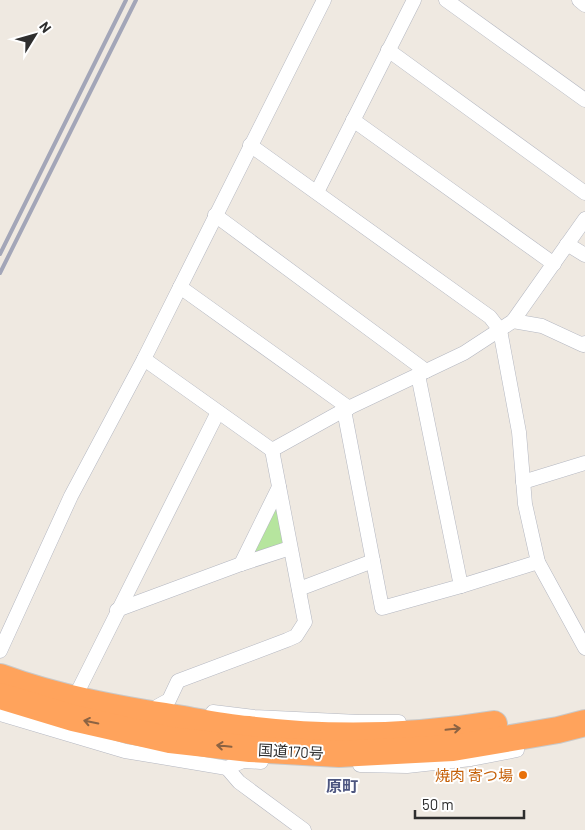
<svg xmlns="http://www.w3.org/2000/svg" width="585" height="830" font-family="Barlow,'Noto Sans JP',sans-serif">
<style>
.green{fill:#b6e59e}
.lines{fill:none;stroke-linecap:round;stroke-linejoin:round}
.street-casing{stroke:#b4b7c1;stroke-width:15}
.highway-casing{stroke:#c9c9c9;stroke-width:28}
.street{stroke:#fff;stroke-width:14}
.highway{stroke:#ffa35c;stroke-width:26}
.rail{stroke:#a3a6b8;stroke-width:4}
.oneway{stroke:#8c6343}
.food-dot{fill:#e8710a;stroke:#fff;stroke-width:2}
.labels{text-anchor:middle;dominant-baseline:central;stroke-width:4;stroke-linejoin:round;paint-order:stroke}
.street-label{font-size:15px;fill:#2e2e2e;stroke:#fff}
.food-label{font-size:15px;fill:#c56008;stroke:#fff;text-anchor:end}
.neighbourhood-label{font-size:16px;font-weight:bold;fill:#4d5680;stroke:#fff}
</style>
<rect width="100%" height="100%" fill="#efe9e1"/>
<polygon class="green" points="276,497 287,547 249,559"/>
<g class="lines">
<defs>
<g id="street">
<polyline points="446,0 585,100"/>
<polyline points="579,0 585,5"/>
<polyline points="388,50 585,193"/>
<polyline points="353,120 554,264"/>
<polyline points="250,145 490,317 500,330 519,432 525,504 538,562 585,648"/>
<polyline points="317,192 414,0"/>
<polyline points="215,215 426,371"/>
<polyline points="567,244 585,255"/>
<polyline points="180,287 349,408"/>
<polyline points="513,321 542,326 583,345 585,343"/>
<polyline points="144,359 272,450 344,410 464,353 513,321 585,219"/>
<polyline points="344,410 382,608 461,586 418,375"/>
<polyline points="523,482 585,463"/>
<polyline points="241,564 279,487"/>
<polyline points="461,586 538,562"/>
<polyline points="299,589 373,561"/>
<polyline points="117,610 241,564 290,548"/>
<polyline points="0,651 71,496 144,359 324,0"/>
<polyline points="79,689 218,412"/>
<polyline points="158,706 169,700 178,681 287,640 296,636 305,622 272,450"/>
<polyline points="213,712 254,717 359,722 399,722"/>
<polyline points="0,714 125,751 227,768 243,761 261,762"/>
<polyline points="360,765 407,766 471,759 517,750"/>
<polyline points="227,768 239,782 304,830"/>
</g>
<g id="highway">
<path d="M0 677C57 698 117 709 177 718 200 722 224 727 248 729 329 739 414 737 494 724"/>
<polyline points="0,696 73,718 170,740 250,749 339,754 453,748 558,730 585,723"/>
</g>
</defs>
<use href="#street" class="street-casing"/>
<use href="#highway" class="highway-casing"/>
<use href="#street" class="street"/>
<use href="#highway" class="highway"/>
<g class="rail">
<polyline points="0,254 126,0"/>
<polyline points="0,273 136,0"/>
</g>
</g>
<defs><path id="oneway-shaft" d="M-6 0H5M1.5-3L5.5 0L1.5 3" fill="none" stroke-width="1.6" stroke-linecap="round" stroke-linejoin="round" transform="scale(1.25)"/></defs>
<g class="oneway">
<use href="#oneway-shaft" transform="translate(91 722) rotate(-168)"/>
<use href="#oneway-shaft" transform="translate(453 729) rotate(-6)"/>
<use href="#oneway-shaft" transform="translate(224 746) rotate(-174)"/>
</g>
<circle class="food-dot" cx="523" cy="775" r="5"/>
<g class="labels">
<g class="street-label">
<text transform="translate(291 751) rotate(3)">国道170号</text>
</g>
<g class="food-label">
<text x="513" y="775">焼肉 寄つ場</text>
</g>
<g class="neighbourhood-label">
<text x="342" y="785">原町</text>
</g>
</g>
<g transform="translate(35 35) rotate(53)" stroke="#ffffff" stroke-width="4" paint-order="stroke">
<path d="M0-4L9 19L0 12L-9 19Z" fill="#2e2e2e"/>
<text y="-8" font-size="14" font-weight="bold" text-anchor="middle" fill="#2e2e2e">N</text>
</g>
<path d="M415 810v8h109v-8" fill="none" stroke="#2e2e2e" stroke-width="2.5"/>
<text x="422" y="810" font-size="15" fill="#2e2e2e" stroke="#ffffff" stroke-width="4" paint-order="stroke">50 m</text>
</svg>
